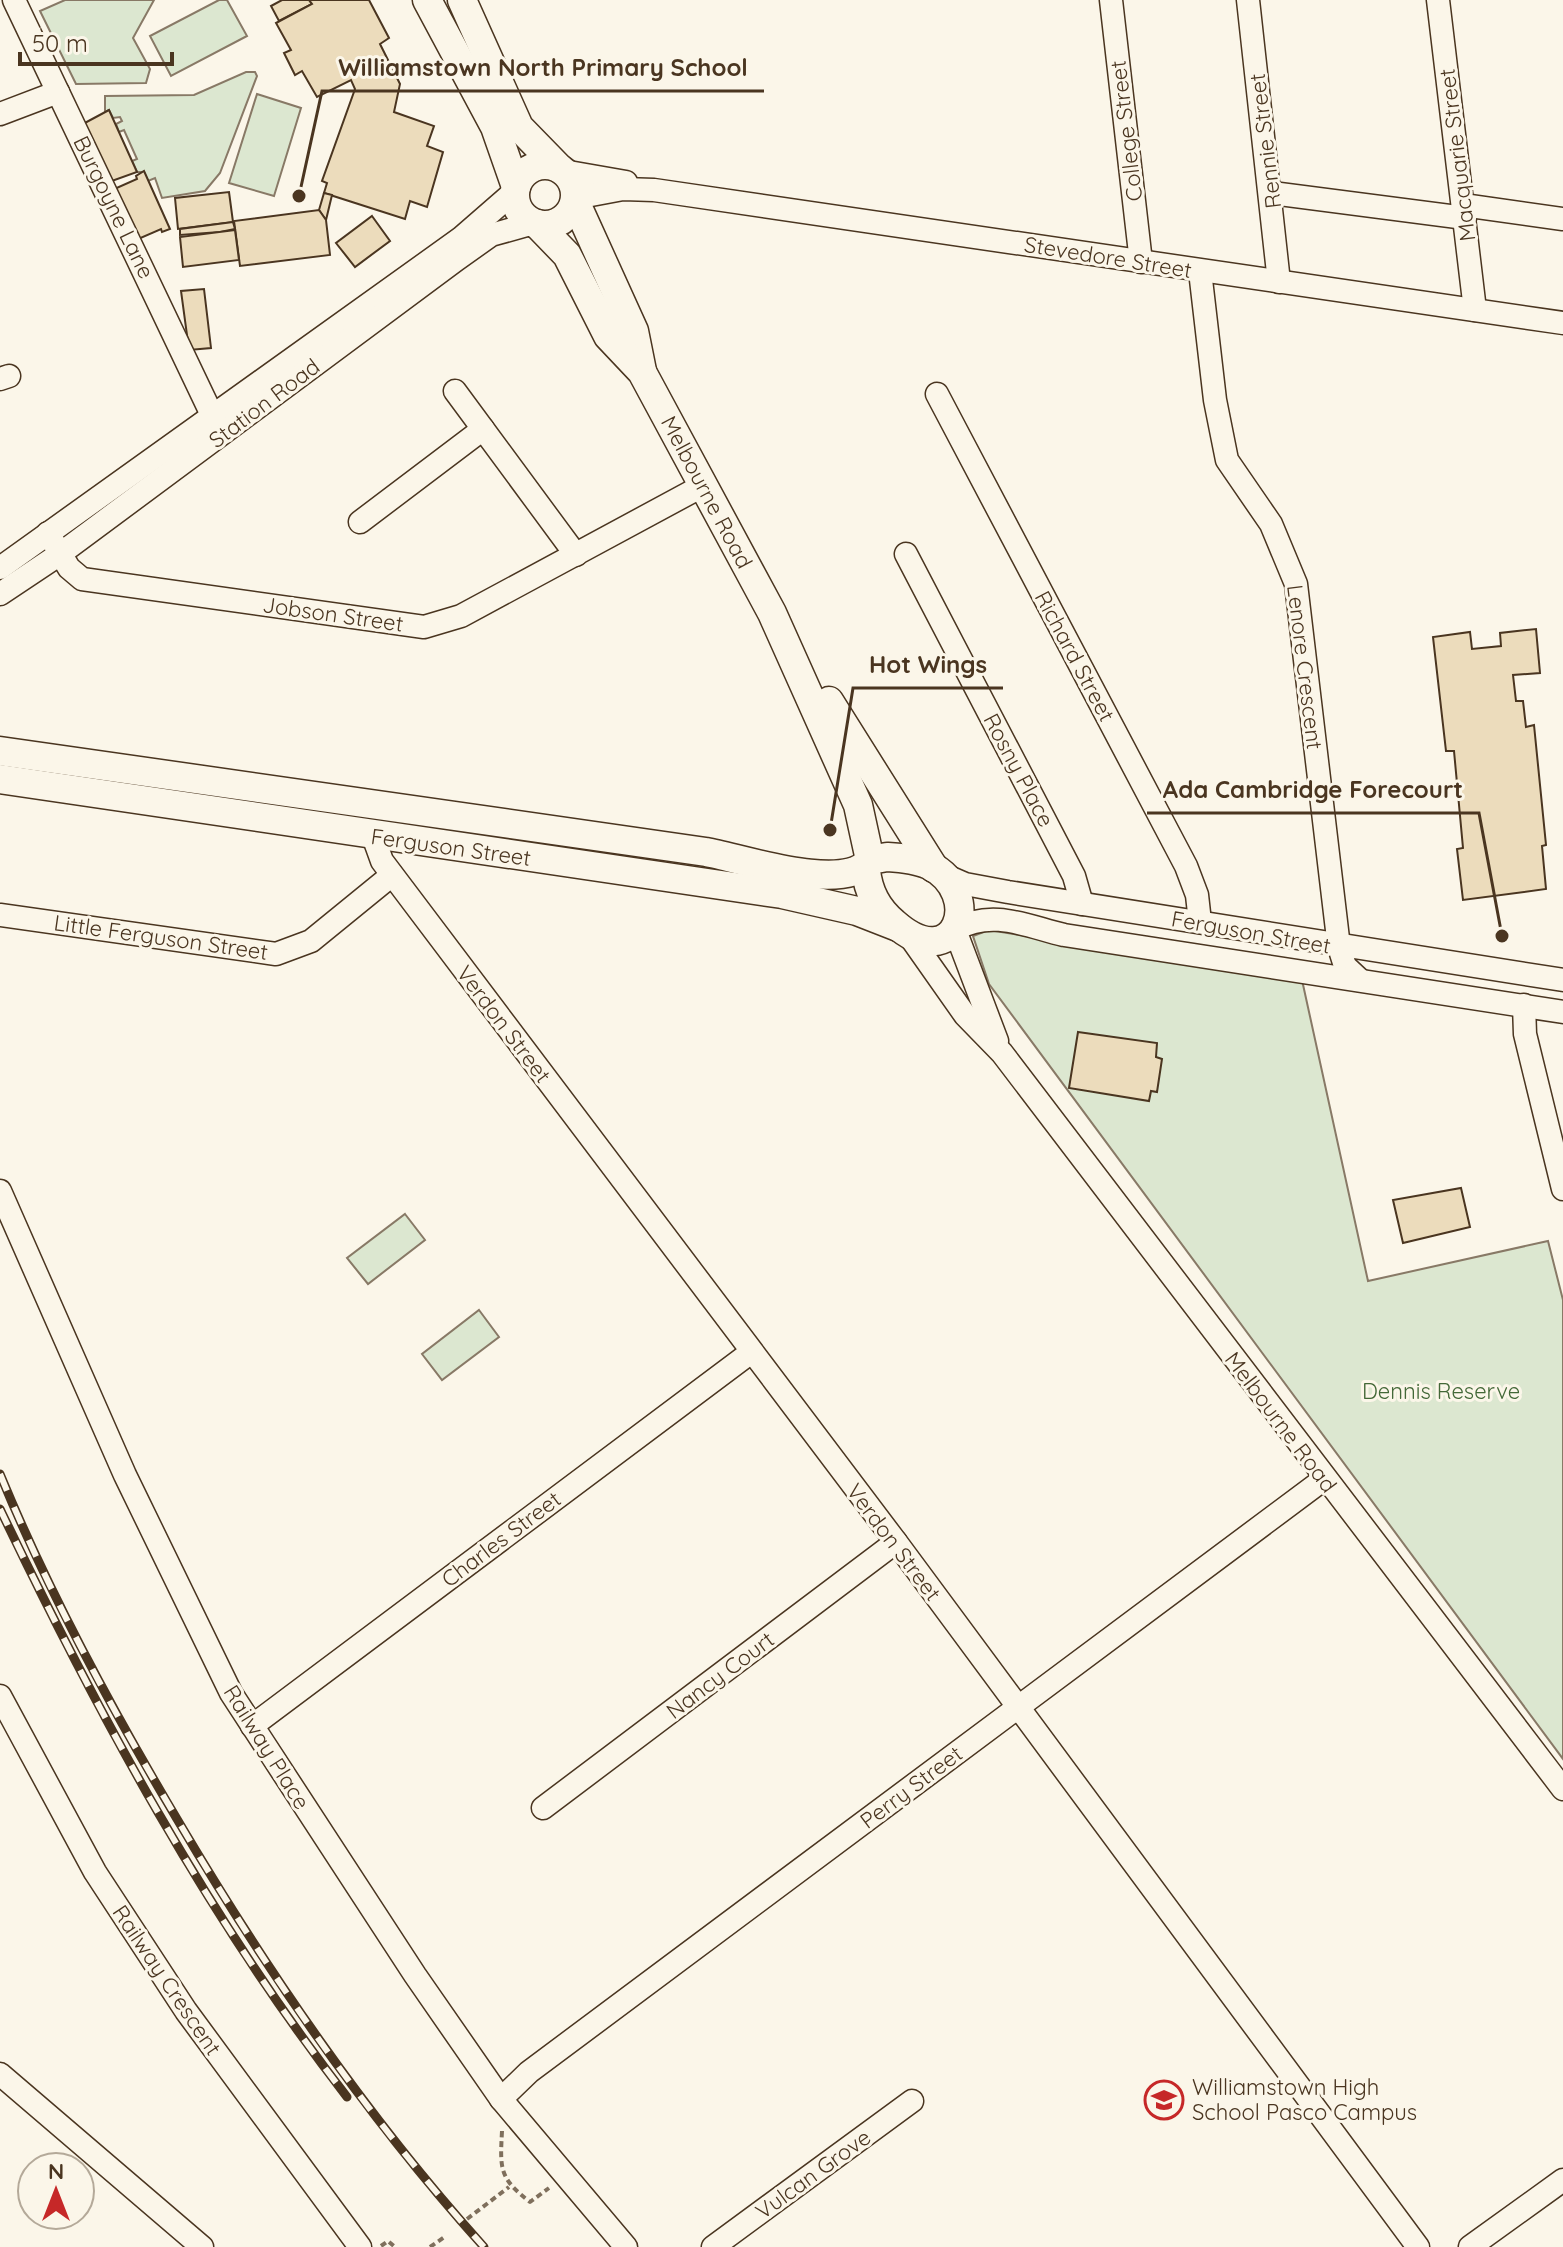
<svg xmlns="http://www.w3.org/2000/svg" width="1563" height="2247" font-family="Quicksand,sans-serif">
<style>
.green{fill:#dce7d0;stroke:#887966;stroke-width:2}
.building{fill:#ecdcbc;stroke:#4a3520;stroke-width:2}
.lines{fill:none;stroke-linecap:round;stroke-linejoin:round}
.minor-casing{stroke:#4a3520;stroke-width:25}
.major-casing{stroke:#4a3520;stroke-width:31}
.path{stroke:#7f6f5c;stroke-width:4;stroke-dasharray:6 4;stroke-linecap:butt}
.minor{stroke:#fbf6e9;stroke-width:22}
.major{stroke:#fbf6e9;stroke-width:28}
.rail-casing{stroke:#4a3520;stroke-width:9}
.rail{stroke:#fbf6e9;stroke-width:6;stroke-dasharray:18;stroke-linecap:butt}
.labels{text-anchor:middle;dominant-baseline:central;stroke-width:6;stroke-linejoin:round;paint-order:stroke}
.street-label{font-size:22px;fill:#4a3520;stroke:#fbf6e9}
.park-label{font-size:22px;fill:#436837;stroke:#fbf6e9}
.poi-label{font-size:22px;fill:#4a3520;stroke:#fbf6e9;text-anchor:start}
.leader{fill:none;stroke:#4a3520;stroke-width:3}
.callout-dot{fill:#4a3520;stroke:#fbf6e9;stroke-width:3}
.callout-label{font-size:24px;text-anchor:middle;font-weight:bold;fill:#4a3520;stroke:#fbf6e9;stroke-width:6;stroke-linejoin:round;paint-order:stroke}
</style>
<rect width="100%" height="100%" fill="#fbf6e9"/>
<g class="green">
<polygon points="65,0 154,0 133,38 150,69 146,83 76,84 40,11"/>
<polygon points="219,0 227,0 247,36 171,76 150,36"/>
<polygon points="246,72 255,72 257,76 220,173 205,191 162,198 155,178 148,181 144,172 137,172 132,161 137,159 124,130 119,132 116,124 122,121 120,117 113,118 109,110 105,112 105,96 194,95"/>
<polygon points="257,94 301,108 274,196 229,183"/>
<polygon points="989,930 1302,980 1368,1281 1548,1241 1563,1300 1563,1759 989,984 973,936"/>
<polygon points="405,1214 425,1240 368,1284 347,1258"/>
<polygon points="479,1310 499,1337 442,1380 422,1354"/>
</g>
<g class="building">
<polygon points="282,0 309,0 312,4 279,21 271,6"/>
<polygon points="309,0 369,0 389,38 380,44 400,84 394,112 434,126 427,146 443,152 427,207 410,201 405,219 324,193 327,183 322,181 355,89 351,80 317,97 302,71 295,75 284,53 291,50 276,23 312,4"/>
<polygon points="109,110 137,172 109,182 81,125"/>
<polygon points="144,171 170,229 162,232 161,229 136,240 112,190 137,179 136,176"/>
<polygon points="229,192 233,222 178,229 175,198"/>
<polygon points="324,193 332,195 326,220 319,210"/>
<polygon points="319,210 326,220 330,255 240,266 234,221"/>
<polygon points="372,216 390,241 355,267 336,243"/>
<polygon points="233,222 235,229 220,232 180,235 180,229"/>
<polygon points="235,230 239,260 183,267 180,237"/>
<polygon points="204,289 211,348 189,350 181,291"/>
<polygon points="1536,629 1540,673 1513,675 1516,701 1523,701 1526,727 1534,725 1546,845 1542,846 1546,889 1463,900 1457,849 1463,848 1454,751 1446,751 1433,637 1470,632 1472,649 1501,646 1500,633"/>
<polygon points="1078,1032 1157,1043 1156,1057 1162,1059 1157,1092 1151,1091 1149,1101 1069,1088"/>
<polygon points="1461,1188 1470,1227 1403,1243 1393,1200"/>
</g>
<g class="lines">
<defs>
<g id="minor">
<polyline points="14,0 212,415 220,425"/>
<polyline points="1111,0 1141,262"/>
<polyline points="1248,0 1279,282"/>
<polyline points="1438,0 1475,310"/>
<polyline points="0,114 58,92"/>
<polyline points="563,171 626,182"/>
<polyline points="1272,193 1465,218"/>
<polyline points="575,198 623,189 654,190 1563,323"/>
<polyline points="1463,205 1563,219"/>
<polyline points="1200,271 1215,400 1227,460 1271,524 1296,584 1339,947 1345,966 1360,980"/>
<polyline points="0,379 9,376"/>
<polyline points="455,391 576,555"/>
<polyline points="937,394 1186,866 1197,895 1200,922"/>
<polyline points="360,522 483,429"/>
<polyline points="48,533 69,568 82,579 424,627 461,616 704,485"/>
<polyline points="906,554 1074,876 1082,904"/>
<polyline points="0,568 461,238 515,191"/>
<polyline points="0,594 60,554 456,260 491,235 534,223"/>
<polyline points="373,836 382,861 896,1542 1418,2247"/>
<polyline points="942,874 965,884 1008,892 1563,980"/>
<polyline points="0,915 276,954 311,941 392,875"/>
<path d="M956 929C993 909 1026 926 1064 935L1563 1012"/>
<polyline points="955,930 997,1041"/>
<polyline points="908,934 965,1015 1002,1053 1563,1789"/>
<polyline points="1524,1005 1525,1034 1563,1189"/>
<polyline points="0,1191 125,1475 231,1693 415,1975 501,2099 626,2247"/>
<polyline points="0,1696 95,1872 186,2011 360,2247"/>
<polyline points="252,1726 750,1353"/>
<polyline points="543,1808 896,1542"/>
<polyline points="0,2074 202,2247"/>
<polyline points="501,2099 529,2072 1324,1479"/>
<polyline points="713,2247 912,2101"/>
<polyline points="1470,2247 1563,2180"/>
</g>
<g id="major">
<polyline points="427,0 495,127 516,187"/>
<polyline points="462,0 519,127 559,168"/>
<circle cx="545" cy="195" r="30"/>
<polyline points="575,201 634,331 642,371"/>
<polyline points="537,224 567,255 608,336 642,372 772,613 858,805 870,860"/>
<polyline points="829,701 934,868"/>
<path d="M0 751 706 852C744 859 839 892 868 863"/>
<polyline points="0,779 782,894 857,911 898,927"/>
<path d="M887 857C901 858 916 859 929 865 986 894 956 978 894 923 877 909 868 892 866 870L870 860Z"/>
</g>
</defs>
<use href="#minor" class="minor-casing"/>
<use href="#major" class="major-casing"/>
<g class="path">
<path d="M502 2131C500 2169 499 2178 530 2202L549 2188"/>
<polyline points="467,2219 509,2187"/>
<polyline points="381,2246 388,2241 395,2247"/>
<polyline points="430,2247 446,2236"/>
</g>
<use href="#minor" class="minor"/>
<use href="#major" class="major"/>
<defs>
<g id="rail">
<path d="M0 1474C49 1593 111 1708 177 1819 266 1970 366 2116 484 2247"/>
<path d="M0 1509C98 1714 207 1916 347 2097"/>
</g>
</defs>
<use href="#rail" class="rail-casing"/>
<use href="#rail" class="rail"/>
</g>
<defs>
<symbol id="school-ring" viewBox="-11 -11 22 22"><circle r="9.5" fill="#fbf6e9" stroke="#c62828" stroke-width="1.5"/><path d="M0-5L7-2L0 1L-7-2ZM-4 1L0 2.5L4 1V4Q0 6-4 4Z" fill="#c62828"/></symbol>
</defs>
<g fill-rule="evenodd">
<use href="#school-ring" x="1142" y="2078" width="44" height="44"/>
</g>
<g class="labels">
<g class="street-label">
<text transform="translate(1126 131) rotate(-97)">College Street</text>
<text transform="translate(1265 141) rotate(-97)">Rennie Street</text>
<text transform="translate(1457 155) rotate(-97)">Macquarie Street</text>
<text transform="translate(114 207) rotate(64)">Burgoyne Lane</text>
<text transform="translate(1108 257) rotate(9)">Stevedore Street</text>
<text transform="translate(264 403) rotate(-37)">Station Road</text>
<text transform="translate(707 492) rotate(62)">Melbourne Road</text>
<text transform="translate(333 614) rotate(8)">Jobson Street</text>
<text transform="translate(1075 656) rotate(62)">Richard Street</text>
<text transform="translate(1305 667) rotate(83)">Lenore Crescent</text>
<text transform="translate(1019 770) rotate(62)">Rosny Place</text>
<text transform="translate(451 847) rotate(8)">Ferguson Street</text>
<text transform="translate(1251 932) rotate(10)">Ferguson Street</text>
<text transform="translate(161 937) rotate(8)">Little Ferguson Street</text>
<text transform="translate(504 1024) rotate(53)">Verdon Street</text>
<text transform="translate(1281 1422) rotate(53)">Melbourne Road</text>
<text transform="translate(501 1539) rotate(-37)">Charles Street</text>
<text transform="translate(894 1542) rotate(53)">Verdon Street</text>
<text transform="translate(720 1675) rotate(-37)">Nancy Court</text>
<text transform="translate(267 1747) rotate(58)">Railway Place</text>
<text transform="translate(911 1787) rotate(-37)">Perry Street</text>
<text transform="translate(167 1980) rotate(56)">Railway Crescent</text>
<text transform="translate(813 2174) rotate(-36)">Vulcan Grove</text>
</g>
<g class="park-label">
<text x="1441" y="1391">Dennis Reserve</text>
</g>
<g class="poi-label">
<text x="1192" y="2087">Williamstown High<tspan x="1192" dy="25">School Pasco Campus</tspan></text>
</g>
</g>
<path class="leader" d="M299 196L322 91H764M830 830L853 688H1003M1502 936L1479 813H1147"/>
<g class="callout-dot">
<circle cx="299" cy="196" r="8"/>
<circle cx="830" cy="830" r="8"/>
<circle cx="1502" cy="936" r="8"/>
</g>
<g class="callout-label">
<text x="543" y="76">Williamstown North Primary School</text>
<text x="928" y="673">Hot Wings</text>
<text x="1313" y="798">Ada Cambridge Forecourt</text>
</g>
<g transform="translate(56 2191)"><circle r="38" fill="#fbf6e9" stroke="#b4a999" stroke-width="2"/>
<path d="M0-6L14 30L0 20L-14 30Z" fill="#c62828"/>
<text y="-12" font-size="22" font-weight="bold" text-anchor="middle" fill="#4a3520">N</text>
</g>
<path d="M20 52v12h152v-12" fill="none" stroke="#4a3520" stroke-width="4"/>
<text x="32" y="52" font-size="24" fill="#4a3520" stroke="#fbf6e9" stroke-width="6" paint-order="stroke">50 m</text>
</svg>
